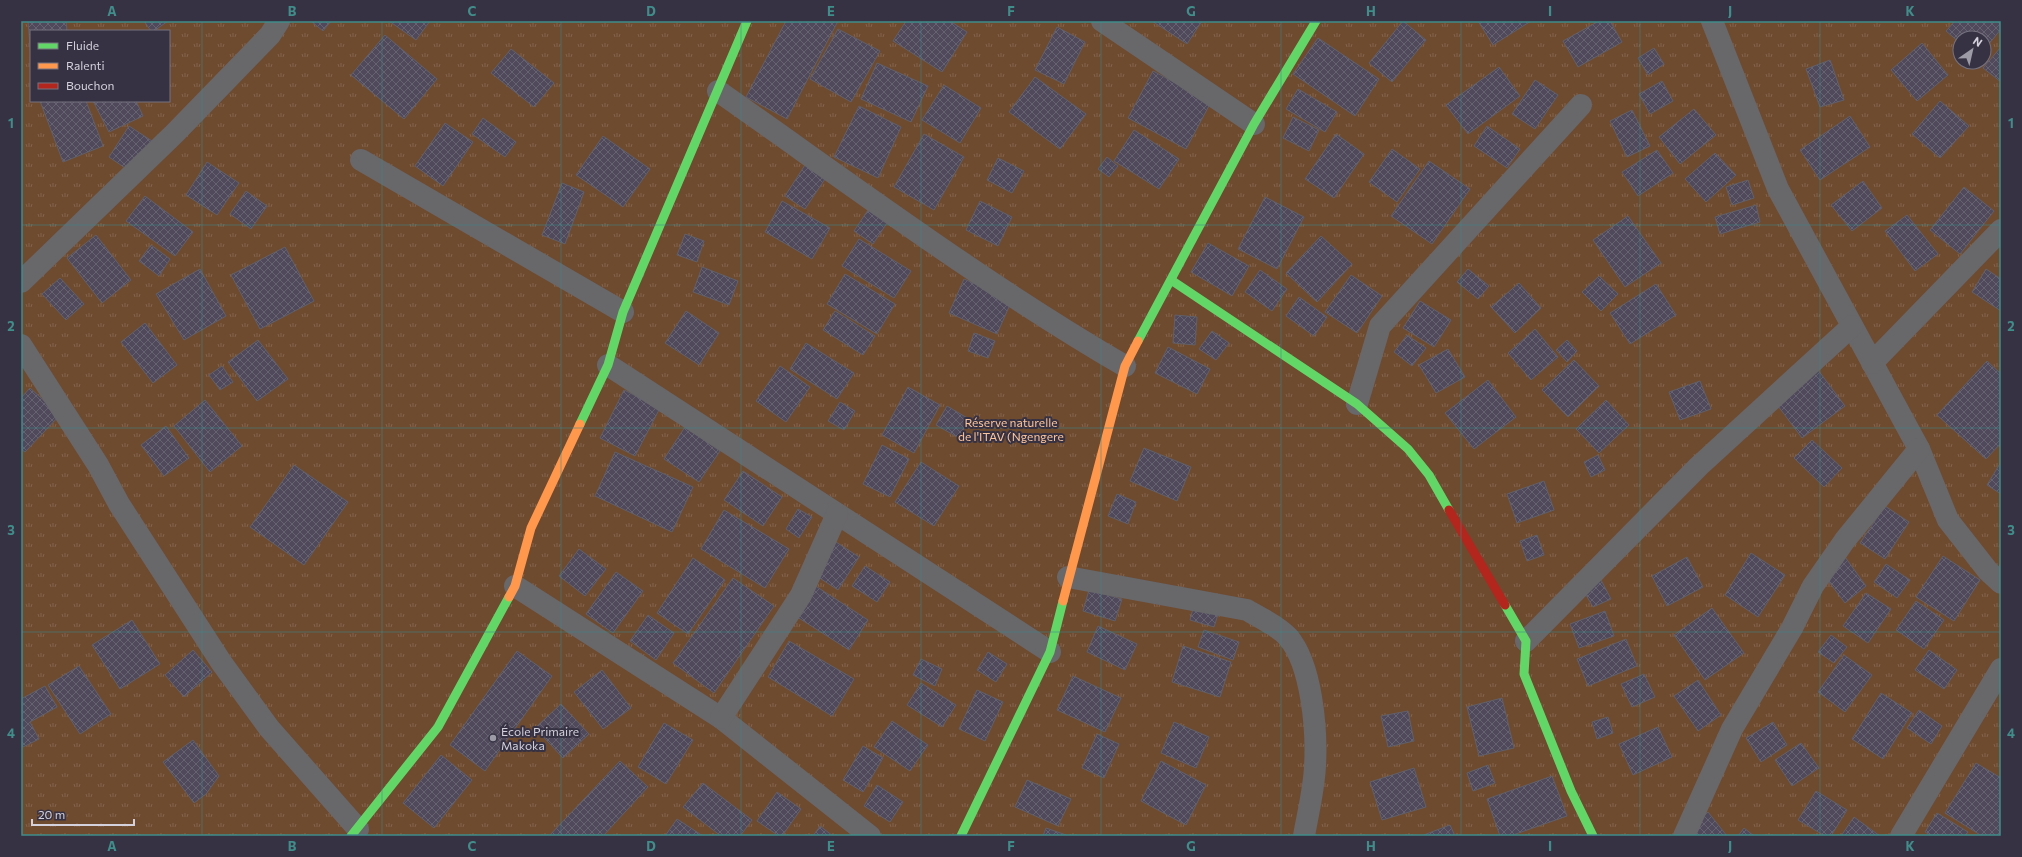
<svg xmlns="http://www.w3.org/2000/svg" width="2022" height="857" font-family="Commissioner,sans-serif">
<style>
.grass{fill:url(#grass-tufts);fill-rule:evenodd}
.building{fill:url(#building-cross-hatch);stroke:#626068}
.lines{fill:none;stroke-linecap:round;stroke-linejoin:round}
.street{stroke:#68676a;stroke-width:22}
.fast{stroke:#63d668;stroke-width:9}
.slow{stroke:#ff974d;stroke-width:9}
.jam{stroke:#b3261e;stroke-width:9}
.grid{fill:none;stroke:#408d8a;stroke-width:1;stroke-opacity:0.55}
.poi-dot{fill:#9d9ba5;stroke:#373243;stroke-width:1.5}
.labels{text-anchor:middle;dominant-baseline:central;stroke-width:4;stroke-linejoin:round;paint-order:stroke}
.park-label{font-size:12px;fill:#fdc59b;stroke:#373243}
.poi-label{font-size:12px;fill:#d4d1dc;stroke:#373243;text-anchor:start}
.neatline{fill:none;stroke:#408d8a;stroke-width:1.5}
.grid-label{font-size:13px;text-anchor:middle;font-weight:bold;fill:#408d8a}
</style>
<defs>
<pattern id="grass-tufts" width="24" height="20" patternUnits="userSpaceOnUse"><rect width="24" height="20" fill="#6e4a2f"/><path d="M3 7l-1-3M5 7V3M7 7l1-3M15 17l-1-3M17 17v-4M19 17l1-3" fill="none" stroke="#82634d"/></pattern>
<pattern id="building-cross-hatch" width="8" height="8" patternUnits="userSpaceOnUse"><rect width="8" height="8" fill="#4f495b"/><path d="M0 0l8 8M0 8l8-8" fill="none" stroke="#676272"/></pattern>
</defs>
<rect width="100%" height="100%" fill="#38363f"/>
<path class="grass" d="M21 21H2001V836H21ZM31 31H169V101H31ZM1960 38H1984V62H1960Z"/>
<g class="building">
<polygon points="28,21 66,21 67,31 31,31 31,59"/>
<polygon points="144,21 168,21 154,31 151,31"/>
<polygon points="311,21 331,21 323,31"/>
<polygon points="389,21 430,21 416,40"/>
<polygon points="786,21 838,21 787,119 746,97"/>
<polygon points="906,21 950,21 967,32 942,72 893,41"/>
<polygon points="1152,21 1202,21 1187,44"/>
<polygon points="1403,21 1426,40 1392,82 1369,63"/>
<polygon points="1478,21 1531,21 1493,45"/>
<polygon points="1599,21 1610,21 1622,42 1578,67 1563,41"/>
<polygon points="1955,21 2001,21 2001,29 1984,50 1984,38 1960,38 1960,43 1946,31"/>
<polygon points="1057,27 1085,42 1064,84 1035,70"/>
<polygon points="838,29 880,51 851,102 810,79"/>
<polygon points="385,35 437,79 404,119 351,75"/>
<polygon points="1318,38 1379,79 1355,116 1293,74"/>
<polygon points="1922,43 1948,75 1917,101 1891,70"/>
<polygon points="2001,47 2001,82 1983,68"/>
<polygon points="1654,48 1664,64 1648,75 1638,58"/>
<polygon points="511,49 554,83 534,107 491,73"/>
<polygon points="1830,60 1844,100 1820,107 1806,69"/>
<polygon points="877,63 928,86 911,122 861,99"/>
<polygon points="1499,67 1520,96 1468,134 1446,105"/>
<polygon points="1153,71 1211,102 1186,149 1128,118"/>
<polygon points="1035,77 1086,114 1060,149 1009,112"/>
<polygon points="1535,80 1558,95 1535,129 1512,114"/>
<polygon points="1662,81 1673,101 1650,114 1639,94"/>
<polygon points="944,85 981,108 960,143 922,120"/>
<polygon points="1298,89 1337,112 1325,132 1286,109"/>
<polygon points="40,101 86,101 103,146 63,162"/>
<polygon points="93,101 136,101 143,116 109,132"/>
<polygon points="1940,101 1969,126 1940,158 1912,134"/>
<polygon points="859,106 901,127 878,178 834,157"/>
<polygon points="1694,109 1716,135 1680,164 1659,137"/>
<polygon points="1632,110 1650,146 1627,157 1610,121"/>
<polygon points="1850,116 1870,147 1820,180 1800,150"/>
<polygon points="1293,117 1319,130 1309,151 1283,138"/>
<polygon points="483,118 516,142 505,157 472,134"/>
<polygon points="445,123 473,142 443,186 415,166"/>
<polygon points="129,126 152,141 131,172 109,157"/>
<polygon points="1487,126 1520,149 1507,168 1474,146"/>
<polygon points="1134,130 1179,159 1159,189 1114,161"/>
<polygon points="924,134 964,157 934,210 894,187"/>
<polygon points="1336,134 1364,154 1334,198 1305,179"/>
<polygon points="603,136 650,169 623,207 576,175"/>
<polygon points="1392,149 1420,169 1397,202 1369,182"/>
<polygon points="1657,150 1673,173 1638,196 1622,172"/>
<polygon points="1715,153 1736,175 1706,202 1685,179"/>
<polygon points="1107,157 1118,166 1109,177 1098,169"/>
<polygon points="998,158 1024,171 1012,193 987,180"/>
<polygon points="1429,161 1470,189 1432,244 1391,216"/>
<polygon points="207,162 239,183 217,215 186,195"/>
<polygon points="805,165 825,179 805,209 785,196"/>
<polygon points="1748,180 1754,198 1732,205 1726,187"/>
<polygon points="1863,181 1882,208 1852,231 1831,205"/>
<polygon points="562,183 584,192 565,244 542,235"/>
<polygon points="1964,187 1994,211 1960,254 1930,230"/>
<polygon points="246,191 267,206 251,229 230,214"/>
<polygon points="145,196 193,232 175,256 126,221"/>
<polygon points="1265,197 1304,217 1277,269 1238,249"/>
<polygon points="782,201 830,228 812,259 765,232"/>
<polygon points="980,201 1012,217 998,246 966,230"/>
<polygon points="872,204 891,217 873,244 854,231"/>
<polygon points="1756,205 1760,222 1720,234 1715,217"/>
<polygon points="1907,215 1938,254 1915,271 1885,231"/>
<polygon points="1628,216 1661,263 1625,287 1593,240"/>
<polygon points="685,234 704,241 697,262 677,255"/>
<polygon points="96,235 131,280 102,303 67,258"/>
<polygon points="1321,236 1352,264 1317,302 1286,273"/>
<polygon points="859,239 911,271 894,298 842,266"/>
<polygon points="1208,243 1249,266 1232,296 1191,272"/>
<polygon points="151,245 170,259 159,276 139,261"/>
<polygon points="285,247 314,301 260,329 231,275"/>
<polygon points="702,267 738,281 729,305 693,292"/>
<polygon points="200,269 226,316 184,340 156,294"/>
<polygon points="1468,269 1489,286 1478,299 1457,282"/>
<polygon points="1986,269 2001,279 2001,311 1972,292"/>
<polygon points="1260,270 1287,289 1272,311 1245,292"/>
<polygon points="845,274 895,304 877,334 827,304"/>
<polygon points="1351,275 1382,296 1357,333 1325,312"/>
<polygon points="1599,276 1618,294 1601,311 1582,292"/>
<polygon points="60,278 84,304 66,320 42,294"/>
<polygon points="964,279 1012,300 997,334 949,313"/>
<polygon points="1519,283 1541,308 1515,333 1491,307"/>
<polygon points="1656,284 1676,315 1630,344 1610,313"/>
<polygon points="1299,297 1327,317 1314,336 1286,316"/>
<polygon points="1420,301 1451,320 1434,347 1403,328"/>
<polygon points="686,311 719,333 699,365 665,343"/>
<polygon points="835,311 875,336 863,355 823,330"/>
<polygon points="1175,315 1197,317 1195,345 1173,343"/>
<polygon points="145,323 177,365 153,383 121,342"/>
<polygon points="1535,329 1558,357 1531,380 1508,353"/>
<polygon points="1212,331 1229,343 1216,360 1199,349"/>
<polygon points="974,333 995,341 988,358 968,351"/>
<polygon points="1407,335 1426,348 1412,366 1394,352"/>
<polygon points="258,340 288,379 257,401 228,362"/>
<polygon points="1567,340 1577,351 1567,362 1556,350"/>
<polygon points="806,343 854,373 837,399 790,369"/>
<polygon points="1168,347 1210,369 1197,394 1155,373"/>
<polygon points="1448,349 1465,377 1436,393 1419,365"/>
<polygon points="1574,360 1599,386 1568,417 1542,390"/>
<polygon points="1987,361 2001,374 2001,443 1986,459 1937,415"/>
<polygon points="222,366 233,382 220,390 209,375"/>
<polygon points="780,366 810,387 786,422 756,401"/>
<polygon points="1818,370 1845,406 1802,438 1775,402"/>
<polygon points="1488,380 1516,417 1474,449 1445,413"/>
<polygon points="1700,381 1711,409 1680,420 1669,392"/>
<polygon points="908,387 940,405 914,453 882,435"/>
<polygon points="30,388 60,415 25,452 21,449 21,398"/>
<polygon points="624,390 660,408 635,456 600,438"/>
<polygon points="205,400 242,446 210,472 174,426"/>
<polygon points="1606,400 1629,425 1599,453 1576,429"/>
<polygon points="840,402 855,411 844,430 828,421"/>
<polygon points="947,406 969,419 959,438 936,425"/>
<polygon points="166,426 189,458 164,476 141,445"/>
<polygon points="685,427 720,451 699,482 664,459"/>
<polygon points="1812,440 1842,468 1824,487 1794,458"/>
<polygon points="882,445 909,459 890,497 863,484"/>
<polygon points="1144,448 1191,467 1177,501 1130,481"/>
<polygon points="615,452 693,487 672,532 595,496"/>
<polygon points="1598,455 1605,470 1591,477 1584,462"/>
<polygon points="921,462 959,486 934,526 895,502"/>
<polygon points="2001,462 2001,494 1987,485"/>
<polygon points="294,465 348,502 304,565 250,527"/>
<polygon points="743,471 782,497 763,526 724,500"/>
<polygon points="1544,481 1554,510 1517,523 1507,494"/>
<polygon points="1117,494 1136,502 1128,524 1108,516"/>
<polygon points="1885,506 1909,522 1885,559 1860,543"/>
<polygon points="798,509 812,517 799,538 786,529"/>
<polygon points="724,510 789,549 765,588 701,549"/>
<polygon points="1537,535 1544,555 1527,561 1520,541"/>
<polygon points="836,542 859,557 838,590 815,575"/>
<polygon points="579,549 606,569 585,596 559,576"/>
<polygon points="1751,553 1785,575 1758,617 1725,595"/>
<polygon points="1943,556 1980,580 1954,621 1916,597"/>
<polygon points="1687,557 1703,587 1667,606 1652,576"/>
<polygon points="1845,557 1866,586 1845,603 1823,574"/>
<polygon points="693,558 725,580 688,634 657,613"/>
<polygon points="1886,564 1910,580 1897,598 1874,582"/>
<polygon points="865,566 890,582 877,602 852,586"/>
<polygon points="616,572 643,591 613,633 586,614"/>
<polygon points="733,578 774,606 714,693 673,663"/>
<polygon points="1601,580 1611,599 1593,607 1583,590"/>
<polygon points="814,585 868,620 849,650 794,615"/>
<polygon points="1089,590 1122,599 1115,621 1083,611"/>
<polygon points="1866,593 1891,609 1868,643 1843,626"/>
<polygon points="1195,601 1220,608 1214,627 1190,620"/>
<polygon points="1916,601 1944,620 1924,649 1896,630"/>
<polygon points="1712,608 1744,653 1705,680 1674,635"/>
<polygon points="1605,611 1614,636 1579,648 1570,624"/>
<polygon points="648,615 674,633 656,660 630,641"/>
<polygon points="132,620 160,664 120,689 92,645"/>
<polygon points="1098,626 1137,644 1125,670 1087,652"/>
<polygon points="1204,630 1239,642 1233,660 1198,647"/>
<polygon points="1831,635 1847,647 1834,663 1818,652"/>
<polygon points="1626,639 1637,666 1588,686 1577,659"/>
<polygon points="789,641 854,679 832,716 768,677"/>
<polygon points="1183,646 1231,662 1220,697 1172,682"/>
<polygon points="193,650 212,672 184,697 165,675"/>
<polygon points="1929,650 1957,670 1944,689 1915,670"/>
<polygon points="517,651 552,676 485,771 450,745"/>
<polygon points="988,652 1007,664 996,682 977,670"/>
<polygon points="1844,655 1872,675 1845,712 1818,692"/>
<polygon points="921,659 942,669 935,686 913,675"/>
<polygon points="79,666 111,714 80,734 48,685"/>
<polygon points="602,670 631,708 603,729 574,692"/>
<polygon points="1644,674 1655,697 1632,707 1621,684"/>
<polygon points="1073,676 1121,698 1105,732 1057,710"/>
<polygon points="1698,680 1721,715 1698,731 1674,696"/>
<polygon points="921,683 956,705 942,727 907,705"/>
<polygon points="45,686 57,707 30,722 39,739 23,747 21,743 21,699"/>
<polygon points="977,690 1003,702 985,741 959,729"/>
<polygon points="1881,693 1912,713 1883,759 1852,739"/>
<polygon points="1502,698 1514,748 1479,756 1467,707"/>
<polygon points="561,704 589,734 563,758 535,728"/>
<polygon points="1919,710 1942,726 1931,744 1907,728"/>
<polygon points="1408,711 1414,741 1388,747 1381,716"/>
<polygon points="1608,717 1613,733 1597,739 1592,722"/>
<polygon points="892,721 928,745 910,771 874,747"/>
<polygon points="1174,722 1209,737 1196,768 1161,753"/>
<polygon points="1773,722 1787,745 1761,762 1746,738"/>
<polygon points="664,723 693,740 666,784 638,767"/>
<polygon points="1658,727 1672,757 1633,775 1619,744"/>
<polygon points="1097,734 1119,744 1104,778 1082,768"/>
<polygon points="193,740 219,776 206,794 194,803 163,762"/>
<polygon points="1801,743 1819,768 1792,786 1775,760"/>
<polygon points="863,746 883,758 863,792 843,780"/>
<polygon points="441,755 472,780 434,828 403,803"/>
<polygon points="620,761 648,787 603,836 549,836"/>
<polygon points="1161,761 1206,785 1186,825 1141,801"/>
<polygon points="1976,763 2001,778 2001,836 1982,836 1945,813"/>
<polygon points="1488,765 1495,783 1473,791 1467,773"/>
<polygon points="1414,768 1426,807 1382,820 1370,782"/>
<polygon points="1552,776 1567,816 1510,836 1500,836 1487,799"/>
<polygon points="1027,780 1071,799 1058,826 1015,807"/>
<polygon points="703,783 752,820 740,836 721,836 683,807"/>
<polygon points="877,785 903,802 890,822 864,806"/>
<polygon points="1816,791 1847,810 1831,836 1825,836 1798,820"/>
<polygon points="777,792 801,809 782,836 779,836 757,821"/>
<polygon points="1708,812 1727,836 1681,836 1680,835"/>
<polygon points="1937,813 1968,832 1965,836 1932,836 1925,832"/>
<polygon points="1854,817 1880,836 1841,836"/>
<polygon points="677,819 703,836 665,836"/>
<polygon points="1450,825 1455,836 1421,836"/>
<polygon points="820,826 833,836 813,836"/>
<polygon points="1046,828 1069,836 1043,836"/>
<polygon points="1744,828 1754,836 1738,836"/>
</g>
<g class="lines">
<g class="street">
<polyline points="1102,21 1254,124"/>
<polyline points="1712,21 1778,189 1919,449 1948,520 1988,571 2001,583"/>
<path d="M718 91C852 185 984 284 1125 366"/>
<polyline points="361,160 623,312"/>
<polyline points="21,282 175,133 270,35 279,21"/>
<polyline points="21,345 98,465 119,504 221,662 269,728 358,829"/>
<polyline points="1872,363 2001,230"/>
<polyline points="608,365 1050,652"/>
<polyline points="1357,404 1380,326 1581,105"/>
<path d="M1068 577 1247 610C1260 618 1277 625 1288 637 1312 665 1317 730 1315 766 1314 789 1308 813 1304 836"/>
<polyline points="515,586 721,718 870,836"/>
<polyline points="1526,641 1699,466 1852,326"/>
<polyline points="721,718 801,595 837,514"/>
<polyline points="1684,836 1732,729 1792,628 1813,586 1845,540 1919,449"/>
<polyline points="1901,836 2001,669"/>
</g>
<g class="fast">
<polyline points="1171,280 1357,404 1408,449 1429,475 1449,510"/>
<polyline points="1138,341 1254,124 1316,21"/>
<polyline points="580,424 608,365 623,312 747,21"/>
<polyline points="1505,605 1526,641 1524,674 1571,791 1593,836"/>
<polyline points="351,836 438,727 509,597"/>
<polyline points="961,836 1050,652 1063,601"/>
</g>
<g class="slow">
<polyline points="509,597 515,586 531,528 580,424"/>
<polyline points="1063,601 1125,366 1138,341"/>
</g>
<polyline class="jam" points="1449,510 1505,605"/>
</g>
<path class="grid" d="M202 21V836M382 21V836M561 21V836M741 21V836M921 21V836M1101 21V836M1281 21V836M1461 21V836M1640 21V836M1820 21V836M21 225H2001M21 428H2001M21 632H2001"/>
<circle class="poi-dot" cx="493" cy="738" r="4"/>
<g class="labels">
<g class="park-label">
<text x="1011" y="422">Réserve naturelle<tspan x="1011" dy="14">de l'ITAV (Ngengere</tspan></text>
</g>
<g class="poi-label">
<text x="501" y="731">École Primaire<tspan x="501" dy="14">Makoka</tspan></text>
</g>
</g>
<rect width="2022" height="857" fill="none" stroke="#373243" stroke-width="44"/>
<rect x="30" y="30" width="140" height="72" fill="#373243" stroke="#767280"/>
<rect x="38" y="43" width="20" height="6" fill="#63d668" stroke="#767280"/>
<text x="66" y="50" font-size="12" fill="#d4d1dc">Fluide</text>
<rect x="38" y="63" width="20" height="6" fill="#ff974d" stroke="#767280"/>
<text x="66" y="70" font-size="12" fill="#d4d1dc">Ralenti</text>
<rect x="38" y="83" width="20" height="6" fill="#b3261e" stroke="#767280"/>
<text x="66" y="90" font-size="12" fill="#d4d1dc">Bouchon</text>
<g transform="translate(1972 50) rotate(34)"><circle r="19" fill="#373243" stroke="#767280"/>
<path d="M0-3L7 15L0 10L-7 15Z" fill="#9d9ba5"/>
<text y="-6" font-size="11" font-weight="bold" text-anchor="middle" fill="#d4d1dc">N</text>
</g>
<path d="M32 819v6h102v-6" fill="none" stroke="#d4d1dc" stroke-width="2"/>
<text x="38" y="819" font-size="12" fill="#d4d1dc" stroke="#373243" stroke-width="3" paint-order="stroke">20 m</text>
<rect x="22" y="22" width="1978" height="813" class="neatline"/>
<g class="grid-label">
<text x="112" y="16">A</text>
<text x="292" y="16">B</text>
<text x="472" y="16">C</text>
<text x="651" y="16">D</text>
<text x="831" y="16">E</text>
<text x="1011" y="16">F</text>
<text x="1191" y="16">G</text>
<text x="1371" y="16">H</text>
<text x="1550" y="16">I</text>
<text x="1730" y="16">J</text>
<text x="1910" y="16">K</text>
<text x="11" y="128">1</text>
<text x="2011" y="128">1</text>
<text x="11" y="331">2</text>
<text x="2011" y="331">2</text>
<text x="11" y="535">3</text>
<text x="2011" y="535">3</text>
<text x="11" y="738">4</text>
<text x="2011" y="738">4</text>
<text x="112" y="851">A</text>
<text x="292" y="851">B</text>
<text x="472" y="851">C</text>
<text x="651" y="851">D</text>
<text x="831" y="851">E</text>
<text x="1011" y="851">F</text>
<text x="1191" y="851">G</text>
<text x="1371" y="851">H</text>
<text x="1550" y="851">I</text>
<text x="1730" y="851">J</text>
<text x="1910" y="851">K</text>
</g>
</svg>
